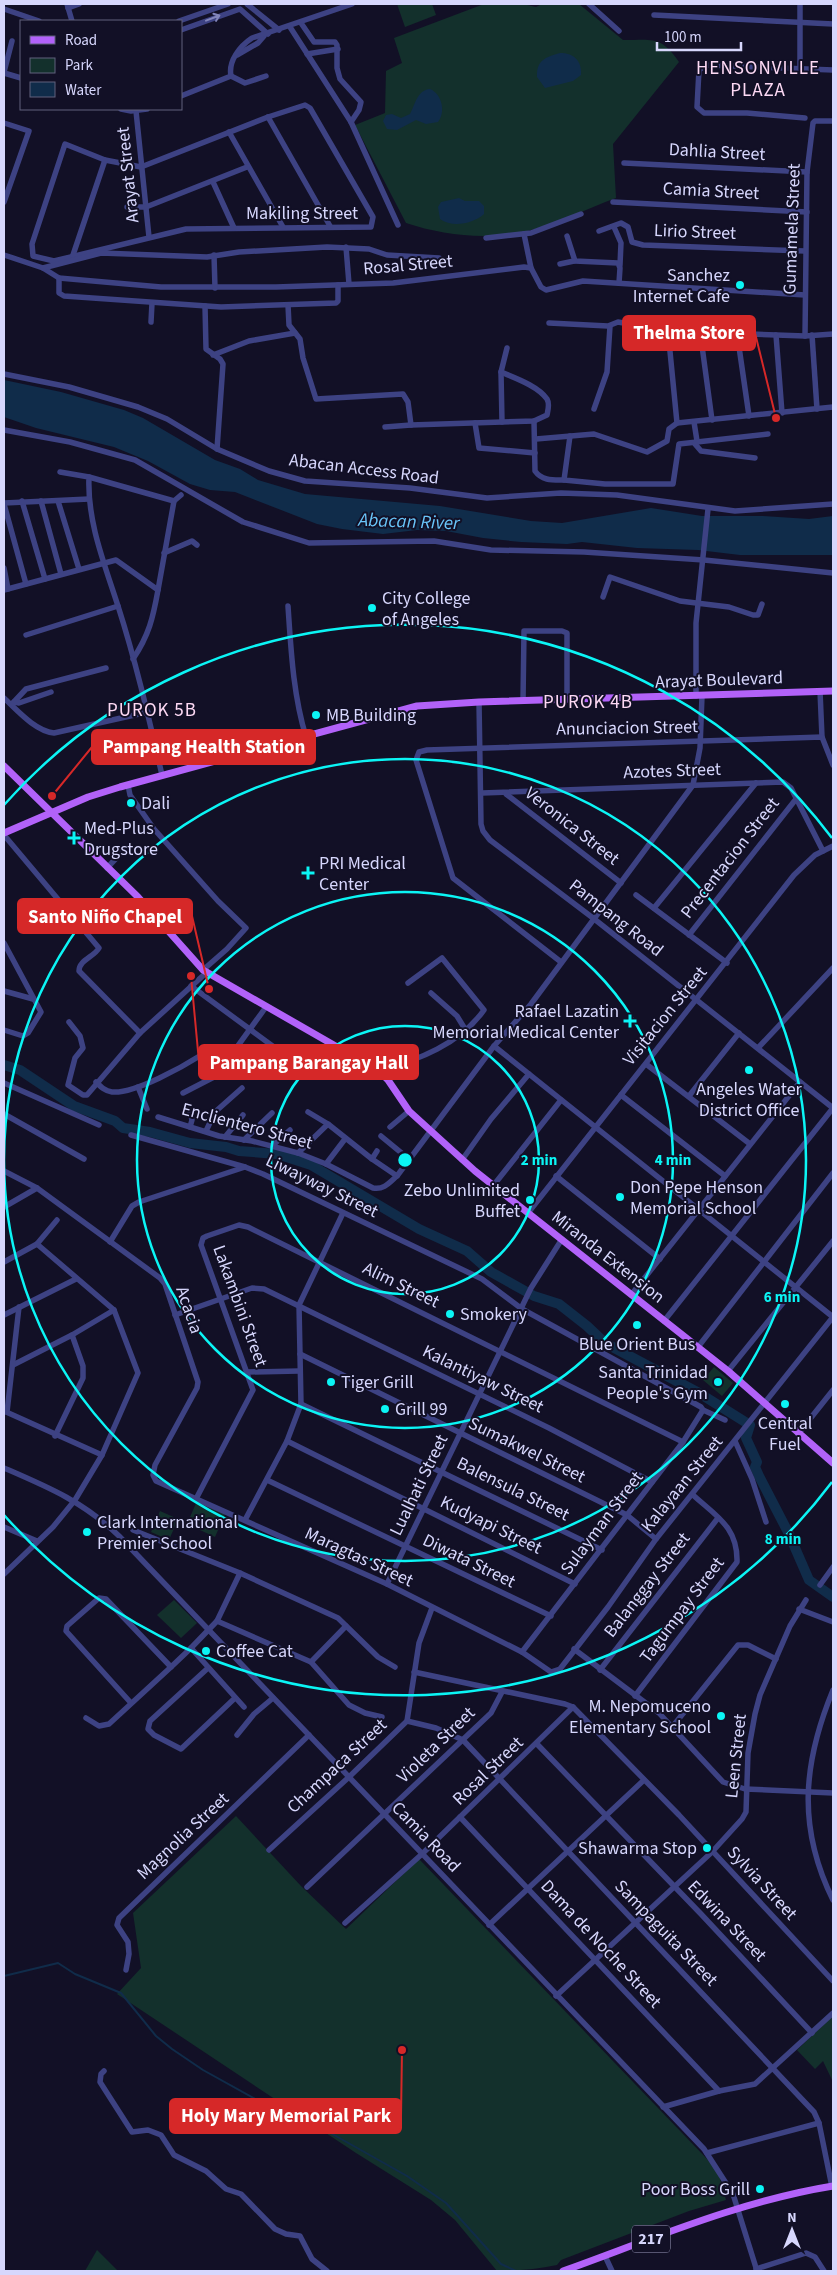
<svg xmlns="http://www.w3.org/2000/svg" width="837" height="2275" font-family="'Source Sans 3',sans-serif">
<style>
.green{fill:#13302c}
.water{fill:#102c4a}
.lines{fill:none;stroke-linecap:round;stroke-linejoin:round}
.stream{stroke:#102c4a;stroke-width:2}
.river{stroke:#102c4a;stroke-width:10}
.minor{stroke:#3d4283;stroke-width:5.5}
.major{stroke:#b262f9;stroke-width:7}
.oneway{stroke:#8285ba}
.ring{fill:none;stroke:#0bf5f5;stroke-width:2.5}
.poi-dot{fill:#0bf5f5;stroke:#121026;stroke-width:2}
.labels{text-anchor:middle;dominant-baseline:central;stroke-width:4;stroke-linejoin:round;paint-order:stroke}
.shield{fill:#121026;stroke:#9c9bbc;stroke-width:1}
.shield-label{font-size:16px;font-weight:bold;fill:#d7d7fd}
.street-label{font-size:18px;fill:#d7d7fd;stroke:#121026}
.poi-label{font-size:18px;fill:#d7d7fd;stroke:#121026;text-anchor:start}
.neighbourhood-label{font-size:19px;letter-spacing:1px;fill:#fdd9f4;stroke:#121026}
.water-label{font-size:19px;font-style:italic;fill:#69c5f9;stroke:#121026}
.centre{fill:#0bf5f5;stroke:#121026;stroke-width:2.5}
.ring-label{font-size:15px;text-anchor:middle;font-weight:bold;fill:#0bf5f5;stroke:#121026;stroke-width:4;stroke-linejoin:round;paint-order:stroke}
.leader{fill:none;stroke:#d62828;stroke-width:2}
.callout-dot{fill:#d62828;stroke:#121026;stroke-width:2}
.callout{fill:#d62828;stroke:#d62828;stroke-width:2}
.callout-label{font-size:19px;text-anchor:middle;font-weight:bold;fill:#fff}
</style>
<rect width="100%" height="100%" fill="#121026"/>
<g class="green">
<polygon points="397,4 432,4 436,15 405,27"/>
<path d="M484 4H523L536 7 542 4H579L623 40C652 40 661 35 679 62L613 144 616 198C586 209 555 225 523 232 485 240 442 235 406 223L355 125 385 113 386 71 402 63 394 38Z"/>
<polygon points="714,1367 733,1383 722,1396 703,1380"/>
<polygon points="197,1501 225,1514 215,1537 187,1524"/>
<polygon points="160,1511 178,1519 169,1540 151,1532"/>
<polygon points="174,1600 197,1623 181,1638 157,1615"/>
<path d="M236 1816 301 1886 346 1929 419 1859 707 2159 718 2172 726 2200 689 2211 561 2260 557 2265C537 2269 518 2271 497 2271L455 2220 431 2200 356 2153 117 1994 141 1968 133 1913Z"/>
<polygon points="833,2016 833,2082 823,2061 815,2069 797,2050"/>
<polygon points="97,2250 118,2271 85,2271"/>
</g>
<g class="water">
<path d="M560 53C573 53 582 60 581 75L573 81 545 88 537 77C536 60 546 57 560 53Z"/>
<path d="M430 89C442 94 446 112 438 122L426 124 416 120 397 130 387 129 383 121 386 115 392 114 401 118 410 114C415 105 417 90 430 89Z"/>
<path d="M459 198 465 201H479L484 206V214C473 224 452 228 440 219L438 207 441 202Z"/>
<polygon points="4,380 61,392 124,410 143,418 215,460 240,469 258,480 305,494 440,506 531,521 562,523 651,508 702,516 763,516 809,519 833,516 833,555 740,555 698,550 637,548 582,542 567,544 521,542 483,538 446,531 417,530 383,534 342,529 317,524 235,492 210,490 190,484 148,461 114,447 36,428 4,417"/>
</g>
<g class="lines">
<polyline class="stream" points="4,1976 58,1963 75,1974 121,1993 156,2036 172,2049 203,2070 302,2125 327,2131 407,2176 446,2203 501,2264 516,2271"/>
<polyline class="river" points="4,1065 20,1070 74,1106 115,1121 123,1128 150,1132 190,1143 226,1147 239,1151 277,1154 311,1165 419,1229 467,1251 491,1272 534,1296 559,1304 587,1326 605,1343 699,1393 750,1425 746,1438 757,1462 755,1467 759,1476 789,1534 809,1580 833,1597"/>
<g class="minor">
<polyline points="67,4 72,21"/>
<polyline points="247,4 279,30"/>
<polyline points="589,4 619,31"/>
<polyline points="68,8 79,4"/>
<polyline points="4,9 39,21"/>
<polyline points="654,15 833,24"/>
<polyline points="179,21 228,4"/>
<polyline points="301,23 314,42 335,42 337,45 337,68 340,79 361,102 359,110 351,122"/>
<polyline points="290,27 351,122 398,225"/>
<polyline points="181,30 240,9 268,34"/>
<polyline points="307,54 338,49"/>
<polyline points="237,55 258,43 264,36"/>
<polyline points="800,68 800,4"/>
<polyline points="4,72 12,41"/>
<polyline points="4,73 21,78"/>
<polyline points="231,76 245,83 266,76"/>
<path d="M181 96 231 76C228 61 240 46 252 38L352 4"/>
<polygon points="305,105 310,108 373,217 371,227 186,229 54,261 33,256 32,244 65,144 105,160 141,167 268,117"/>
<polyline points="121,109 131,111 147,109"/>
<polyline points="136,111 149,237"/>
<polyline points="268,117 330,226"/>
<polyline points="805,118 747,113 704,113 697,107 699,70 707,65 833,70"/>
<polyline points="4,123 29,131 4,202"/>
<polyline points="229,132 283,227"/>
<polyline points="624,163 807,172"/>
<polyline points="213,182 234,228"/>
<polyline points="613,202 807,212"/>
<polyline points="127,207 146,207 247,167"/>
<polyline points="614,227 621,243 620,265"/>
<polyline points="599,231 621,223 628,227 632,242 643,245 805,251"/>
<polyline points="524,234 531,268"/>
<polyline points="567,236 575,261 618,263 620,268 619,283"/>
<polyline points="486,238 531,233 581,214"/>
<polyline points="346,247 349,284"/>
<polyline points="4,255 43,268 59,278 161,287 276,287 393,283 524,267 531,268 541,287 546,290 583,281 805,295"/>
<polyline points="73,255 105,160"/>
<polyline points="214,255 215,288"/>
<polyline points="560,264 574,261"/>
<polyline points="43,268 101,253 207,257 239,252 327,247 369,249 387,255 439,258"/>
<polyline points="59,278 59,293 64,296 221,307 336,303 338,301 338,285"/>
<polyline points="288,305 289,325 300,339 303,358 316,399 403,394 408,402 411,425 385,427"/>
<polyline points="205,306 206,349 220,359 223,364 217,449"/>
<polyline points="151,322 152,303"/>
<polyline points="549,323 608,326 618,322 668,331 805,336 833,334"/>
<polyline points="668,331 677,423 833,407"/>
<polyline points="700,331 712,420"/>
<polyline points="737,333 749,416"/>
<polyline points="776,335 782,413"/>
<polyline points="812,335 817,409"/>
<polyline points="805,336 807,172 813,123 815,121 833,121"/>
<polyline points="213,355 249,341 295,333"/>
<polyline points="501,372 502,422"/>
<polyline points="4,374 69,387 138,407 167,419 217,449 269,471 305,481 410,488 487,498 561,493 617,495 735,511 833,504"/>
<polyline points="594,409 607,372 610,326"/>
<path d="M534 421 535 471C542 481 553 480 564 480"/>
<polyline points="694,422 697,441"/>
<polyline points="475,423 479,448 535,453"/>
<path d="M411 425 534 421 547 415C548 410 550 404 547 399 538 386 515 378 501 372L507 348"/>
<polyline points="4,430 70,442 135,460 243,522 309,543 434,541 491,550 584,552 704,560 833,573"/>
<polyline points="570,436 564,480 605,484 673,484 679,444 768,434"/>
<polyline points="536,439 594,434 647,452 667,441 669,429 677,423"/>
<polyline points="695,444 701,451 755,458"/>
<path d="M60 472 89 477C87 522 105 565 118 606 136 662 149 719 162 775"/>
<polyline points="89,477 174,501 181,495"/>
<polyline points="22,501 45,579"/>
<polyline points="41,501 61,574"/>
<polyline points="58,501 79,569"/>
<polyline points="4,503 89,499"/>
<polyline points="4,504 26,584"/>
<polyline points="164,553 192,541 197,545"/>
<polyline points="4,568 8,589"/>
<path d="M4 590 116 560 158 590C153 618 149 635 133 659"/>
<polyline points="158,590 174,501"/>
<polyline points="603,597 610,577 680,601 729,607 753,615 758,615 762,604"/>
<path d="M288 606C291 650 293 694 306 737"/>
<polyline points="26,635 118,606"/>
<polyline points="820,691 822,737"/>
<polyline points="696,696 696,623 708,509"/>
<path d="M4 698C17 710 35 731 54 733L148 712"/>
<polyline points="523,701 524,631 562,631 567,633 567,699"/>
<polyline points="14,702 19,703 51,692"/>
<polyline points="479,702 481,824 483,831 490,840 593,918 833,1108"/>
<polyline points="12,704 26,689 106,668"/>
<polyline points="128,785 130,795 154,829 218,901 246,928 227,949 203,970"/>
<polyline points="482,793 783,782 791,788 823,851"/>
<polyline points="506,794 621,883"/>
<path d="M4 835 99 948C94 957 79 960 79 971L140 1033"/>
<polyline points="107,868 122,852"/>
<polyline points="636,895 727,963"/>
<polyline points="654,908 756,783"/>
<polyline points="689,935 796,799"/>
<polyline points="4,943 41,1012 28,1033 23,1036 4,1030"/>
<polyline points="561,962 453,878 416,760 419,752 427,750 822,737 833,765"/>
<polyline points="191,986 308,1072"/>
<polyline points="4,991 33,999"/>
<polyline points="431,993 457,1016 465,1029"/>
<polyline points="69,1022 80,1036 83,1048 75,1058 68,1085 83,1095 87,1095 140,1033 207,972"/>
<polyline points="494,1046 833,1317"/>
<polyline points="758,1048 833,968"/>
<polyline points="646,1064 750,1144"/>
<path d="M379 1071C418 1060 460 1044 484 1010L442 958 408 983"/>
<path d="M96 1082C101 1087 105 1091 112 1092 135 1094 184 1066 203 1054L222 1067"/>
<polyline points="4,1083 99,1125"/>
<polyline points="138,1087 147,1109"/>
<polyline points="183,1093 216,1076 266,1007"/>
<polyline points="621,1095 725,1176"/>
<polyline points="689,1096 739,1033"/>
<polyline points="190,1112 192,1120 190,1127"/>
<polyline points="308,1112 328,1124"/>
<polyline points="4,1114 84,1159"/>
<path d="M158 1117 219 1136 252 1141 298 1153 326 1164 373 1188C384 1190 389 1183 397 1176L494 1046 531 1004 693 785 700 748 702 696"/>
<polyline points="390,1127 409,1111"/>
<polyline points="206,1131 215,1112 242,1088"/>
<polyline points="131,1135 245,1167 263,1174 482,1279 522,1309 701,1407 703,1410 725,1420"/>
<polyline points="381,1136 409,1159"/>
<polyline points="225,1137 243,1115"/>
<polyline points="244,1140 272,1113"/>
<polyline points="272,1146 290,1130"/>
<polyline points="298,1153 328,1124 372,1159 377,1151"/>
<polyline points="372,1159 397,1176"/>
<polyline points="462,1160 491,1119 529,1074"/>
<polyline points="326,1164 345,1139"/>
<polyline points="4,1171 37,1188 160,1278 165,1284 198,1382 197,1388 155,1465 153,1475 156,1481 387,1584 522,1652 551,1672 560,1669 608,1607 656,1539 833,1317"/>
<polyline points="556,1176 660,1259"/>
<polyline points="493,1186 561,1100"/>
<polyline points="4,1207 37,1188"/>
<polyline points="528,1213 794,875 815,855 833,846"/>
<polyline points="110,1242 132,1206 139,1202 245,1167"/>
<polyline points="4,1262 37,1244 57,1220"/>
<polyline points="631,1295 800,1082"/>
<polyline points="4,1315 76,1279"/>
<polyline points="175,1315 252,1288 264,1289 549,1428 652,1482"/>
<polyline points="664,1321 833,1108"/>
<polyline points="72,1335 114,1310"/>
<polyline points="698,1347 833,1173"/>
<polyline points="300,1354 627,1515 656,1539"/>
<polyline points="13,1365 72,1335 83,1366 83,1378 55,1436"/>
<polyline points="728,1371 833,1241"/>
<polyline points="248,1372 299,1371"/>
<polyline points="301,1404 602,1550"/>
<polyline points="4,1411 102,1455"/>
<polyline points="7,1412 19,1307"/>
<polyline points="798,1434 833,1390"/>
<polyline points="287,1441 575,1584"/>
<polyline points="735,1441 752,1479 766,1522"/>
<path d="M4 1468C48 1487 84 1502 119 1536L704 2149 733 2194 757 2271"/>
<polyline points="267,1480 551,1616"/>
<polyline points="197,1497 253,1390 201,1245 203,1238 207,1236 239,1225 248,1227 683,1442"/>
<polyline points="245,1520 287,1441 301,1404 299,1305 343,1213"/>
<polyline points="4,1527 37,1541"/>
<polyline points="133,1530 240,1573 338,1618 378,1657 395,1667"/>
<polyline points="240,1573 217,1621 311,1662 349,1705 365,1713 382,1717"/>
<polyline points="4,1574 53,1527 75,1500 102,1455 138,1373 114,1310 37,1244"/>
<polyline points="387,1584 531,1288 562,1239"/>
<polyline points="820,1585 833,1567"/>
<polyline points="799,1609 833,1622"/>
<polyline points="191,1648 217,1621"/>
<polyline points="574,1649 659,1713 723,1782 745,1789 833,1793"/>
<polyline points="522,1652 683,1442 703,1410"/>
<polyline points="311,1662 346,1626"/>
<polyline points="171,1667 191,1648 244,1707"/>
<polyline points="208,1668 150,1721 148,1729 154,1735 181,1749 235,1698"/>
<polyline points="600,1670 718,1518"/>
<polyline points="414,1672 565,1704 573,1707 679,1815 833,1981"/>
<path d="M833 1690C803 1763 797 1827 833 1900"/>
<path d="M635 1696 737 1562C738 1527 716 1516 693 1495"/>
<polyline points="86,1718 99,1726 109,1724 171,1667 106,1599 99,1598 67,1626 66,1631 131,1703"/>
<polyline points="407,1721 436,1728 463,1740 814,2112 819,2123 832,2187"/>
<polyline points="673,1726 738,1645 748,1645 776,1659"/>
<polyline points="237,1735 254,1714 273,1698"/>
<polyline points="537,1744 701,1914 812,2033"/>
<polyline points="460,1817 719,2091"/>
<polyline points="269,1850 349,1777 407,1721 419,1643 432,1608"/>
<polyline points="307,1887 491,1713 502,1692"/>
<polyline points="345,1923 422,1854 573,1707"/>
<polyline points="489,1925 644,1780"/>
<polyline points="126,1970 129,1954 128,1942 117,1925 119,1918 309,1735"/>
<polyline points="556,1996 712,1852 742,1819 746,1812 748,1753 755,1714 760,1695 790,1626 806,1600"/>
<polyline points="104,2071 101,2074 100,2082 132,2132 148,2130 161,2135 174,2155 206,2171 226,2189 241,2194 275,2229 286,2234 300,2236 312,2259 327,2271"/>
<polyline points="663,2107 719,2091 755,2084 833,2013"/>
<polyline points="707,2153 819,2123"/>
<polyline points="605,2256 612,2271"/>
<polyline points="756,2269 806,2253 815,2257 824,2271"/>
</g>
<g class="major">
<polyline points="4,766 138,897 203,970 379,1071 388,1080 409,1111 475,1171 728,1371 833,1463"/>
<polyline points="4,833 88,797 120,787 417,706 479,702 833,691"/>
<path d="M563 2271C652 2239 740 2201 833 2186"/>
</g>
</g>
<defs><path id="oneway-shaft" d="M-6 0H5M1.5-3L5.5 0L1.5 3" fill="none" stroke-width="1.6" stroke-linecap="round" stroke-linejoin="round" transform="scale(1.25)"/></defs>
<use class="oneway" href="#oneway-shaft" transform="translate(213 18) rotate(-21)"/>
<g class="ring">
<circle cx="405" cy="1160" r="134"/>
<circle cx="405" cy="1160" r="268"/>
<circle cx="405" cy="1160" r="401"/>
<path d="M832 1482A535 535 0 0 1 4 1515M4 805A535 535 0 0 1 832 838"/>
</g>
<g class="poi-dot">
<circle cx="740" cy="285" r="5"/>
<circle cx="372" cy="608" r="5"/>
<circle cx="316" cy="715" r="5"/>
<circle cx="131" cy="803" r="5"/>
<path d="M71.5 830.5h5v5h5v5h-5v5h-5v-5h-5v-5h5z"/>
<path d="M305.5 865.5h5v5h5v5h-5v5h-5v-5h-5v-5h5z"/>
<path d="M627.5 1013.5h5v5h5v5h-5v5h-5v-5h-5v-5h5z"/>
<circle cx="749" cy="1070" r="5"/>
<circle cx="620" cy="1197" r="5"/>
<circle cx="530" cy="1200" r="5"/>
<circle cx="450" cy="1314" r="5"/>
<circle cx="637" cy="1325" r="5"/>
<circle cx="331" cy="1382" r="5"/>
<circle cx="718" cy="1382" r="5"/>
<circle cx="785" cy="1404" r="5"/>
<circle cx="385" cy="1409" r="5"/>
<circle cx="87" cy="1532" r="5"/>
<circle cx="206" cy="1651" r="5"/>
<circle cx="721" cy="1716" r="5"/>
<circle cx="707" cy="1848" r="5"/>
<circle cx="760" cy="2189" r="5"/>
</g>
<g class="labels">
<rect class="shield" x="632" y="2225.5" width="38" height="27" rx="4"/>
<g class="shield-label">
<text x="651" y="2239">217</text>
</g>
<g class="street-label">
<text transform="translate(717 152) rotate(3)">Dahlia Street</text>
<text transform="translate(128 175) rotate(-96)">Arayat Street</text>
<text transform="translate(711 191) rotate(3)">Camia Street</text>
<text x="302" y="213">Makiling Street</text>
<text transform="translate(792 229) rotate(-88)">Gumamela Street</text>
<text transform="translate(695 232) rotate(2)">Lirio Street</text>
<text transform="translate(408 265) rotate(-5)">Rosal Street</text>
<text transform="translate(364 469) rotate(7)">Abacan Access Road</text>
<text transform="translate(719 680) rotate(-2)">Arayat Boulevard</text>
<text transform="translate(627 728) rotate(-1)">Anunciacion Street</text>
<text transform="translate(672 771) rotate(-2)">Azotes Street</text>
<text transform="translate(572 826) rotate(38)">Veronica Street</text>
<text transform="translate(730 858) rotate(-52)">Precentacion Street</text>
<text transform="translate(616 918) rotate(38)">Pampang Road</text>
<text transform="translate(665 1016) rotate(-51)">Visitacion Street</text>
<text transform="translate(247 1126) rotate(15)">Enclientero Street</text>
<text transform="translate(322 1186) rotate(26)">Liwayway Street</text>
<text transform="translate(608 1257) rotate(38)">Miranda Extension</text>
<text transform="translate(401 1285) rotate(26)">Alim Street</text>
<text transform="translate(240 1306) rotate(70)">Lakambini Street</text>
<text transform="translate(189 1310) rotate(71)">Acacia</text>
<text transform="translate(483 1379) rotate(26)">Kalantiyaw Street</text>
<text transform="translate(527 1450) rotate(26)">Sumakwel Street</text>
<text transform="translate(682 1484) rotate(-51)">Kalayaan Street</text>
<text transform="translate(419 1485) rotate(-64)">Lualhati Street</text>
<text transform="translate(513 1489) rotate(26)">Balensula Street</text>
<text transform="translate(602 1523) rotate(-53)">Sulayman Street</text>
<text transform="translate(491 1525) rotate(26)">Kudyapi Street</text>
<text transform="translate(359 1557) rotate(25)">Maragtas Street</text>
<text transform="translate(469 1561) rotate(26)">Diwata Street</text>
<text transform="translate(647 1585) rotate(-52)">Balanggay Street</text>
<text transform="translate(682 1610) rotate(-53)">Tagumpay Street</text>
<text transform="translate(436 1745) rotate(-44)">Violeta Street</text>
<text transform="translate(736 1756) rotate(-84)">Leen Street</text>
<text transform="translate(337 1766) rotate(-43)">Champaca Street</text>
<text transform="translate(488 1771) rotate(-44)">Rosal Street</text>
<text transform="translate(183 1836) rotate(-43)">Magnolia Street</text>
<text transform="translate(426 1837) rotate(46)">Camia Road</text>
<text transform="translate(762 1883) rotate(47)">Sylvia Street</text>
<text transform="translate(727 1921) rotate(46)">Edwina Street</text>
<text transform="translate(666 1933) rotate(46)">Sampaguita Street</text>
<text transform="translate(601 1944) rotate(47)">Dama de Noche Street</text>
</g>
<g class="poi-label">
<text x="730" y="275" text-anchor="end">Sanchez<tspan x="730" dy="21">Internet Cafe</tspan></text>
<text x="382" y="598">City College<tspan x="382" dy="21">of Angeles</tspan></text>
<text x="326" y="715">MB Building</text>
<text x="141" y="803">Dali</text>
<text x="84" y="828">Med-Plus<tspan x="84" dy="21">Drugstore</tspan></text>
<text x="319" y="863">PRI Medical<tspan x="319" dy="21">Center</tspan></text>
<text x="619" y="1011" text-anchor="end">Rafael Lazatin<tspan x="619" dy="21">Memorial Medical Center</tspan></text>
<text x="749" y="1089" text-anchor="middle">Angeles Water<tspan x="749" dy="21">District Office</tspan></text>
<text x="630" y="1187">Don Pepe Henson<tspan x="630" dy="21">Memorial School</tspan></text>
<text x="520" y="1190" text-anchor="end">Zebo Unlimited<tspan x="520" dy="21">Buffet</tspan></text>
<text x="460" y="1314">Smokery</text>
<text x="637" y="1344" text-anchor="middle">Blue Orient Bus</text>
<text x="708" y="1372" text-anchor="end">Santa Trinidad<tspan x="708" dy="21">People's Gym</tspan></text>
<text x="341" y="1382">Tiger Grill</text>
<text x="395" y="1409">Grill 99</text>
<text x="785" y="1423" text-anchor="middle">Central<tspan x="785" dy="21">Fuel</tspan></text>
<text x="97" y="1522">Clark International<tspan x="97" dy="21">Premier School</tspan></text>
<text x="216" y="1651">Coffee Cat</text>
<text x="711" y="1706" text-anchor="end">M. Nepomuceno<tspan x="711" dy="21">Elementary School</tspan></text>
<text x="697" y="1848" text-anchor="end">Shawarma Stop</text>
<text x="750" y="2189" text-anchor="end">Poor Boss Grill</text>
</g>
<g class="neighbourhood-label">
<text x="758" y="68">HENSONVILLE<tspan x="758" dy="22">PLAZA</tspan></text>
<text x="588" y="702">PUROK 4B</text>
<text x="152" y="710">PUROK 5B</text>
</g>
<g class="water-label">
<text transform="translate(409 522) rotate(2)">Abacan River</text>
</g>
</g>
<circle cx="405" cy="1160" r="8" class="centre"/>
<g class="ring-label">
<text x="539" y="1165">2 min</text>
<text x="673" y="1165">4 min</text>
<text x="782" y="1302">6 min</text>
<text x="783" y="1544">8 min</text>
</g>
<path class="leader" d="M776 418L755 333M52 796L92 747M209 989L192 916M191 976L199 1062M402 2050L401 2116"/>
<g class="callout-dot">
<circle cx="776" cy="418" r="5"/>
<circle cx="52" cy="796" r="5"/>
<circle cx="209" cy="989" r="5"/>
<circle cx="191" cy="976" r="5"/>
<circle cx="402" cy="2050" r="5"/>
</g>
<g class="callout">
<rect x="623" y="316" width="132" height="34" rx="5"/>
<rect x="92" y="730" width="223" height="34" rx="5"/>
<rect x="18" y="899" width="174" height="34" rx="5"/>
<rect x="199" y="1045" width="219" height="34" rx="5"/>
<rect x="170" y="2099" width="231" height="34" rx="5"/>
</g>
<g class="callout-label">
<text x="689" y="339">Thelma Store</text>
<text x="204" y="753">Pampang Health Station</text>
<text x="105" y="923">Santo Niño Chapel</text>
<text x="309" y="1069">Pampang Barangay Hall</text>
<text x="286" y="2122">Holy Mary Memorial Park</text>
</g>
<rect width="837" height="2275" fill="none" stroke="#d7d7fd" stroke-width="10"/>
<rect x="20" y="20" width="162" height="90" fill="#121026" stroke="#61607c"/>
<rect x="30" y="36" width="25" height="8" fill="#b262f9" stroke="#61607c"/>
<text x="65" y="45" font-size="15" fill="#d7d7fd">Road</text>
<rect x="30" y="58" width="25" height="15" fill="#13302c" stroke="#61607c"/>
<text x="65" y="70" font-size="15" fill="#d7d7fd">Park</text>
<rect x="30" y="82" width="25" height="15" fill="#102c4a" stroke="#61607c"/>
<text x="65" y="95" font-size="15" fill="#d7d7fd">Water</text>
<g transform="translate(792 2230)" stroke="#121026" stroke-width="4" paint-order="stroke">
<path d="M0-4L9 19L0 12L-9 19Z" fill="#d7d7fd"/>
<text y="-8" font-size="14" font-weight="bold" text-anchor="middle" fill="#d7d7fd">N</text>
</g>
<path d="M657 42v8h84v-8" fill="none" stroke="#d7d7fd" stroke-width="2.5"/>
<text x="664" y="42" font-size="15" fill="#d7d7fd" stroke="#121026" stroke-width="4" paint-order="stroke">100 m</text>
</svg>
